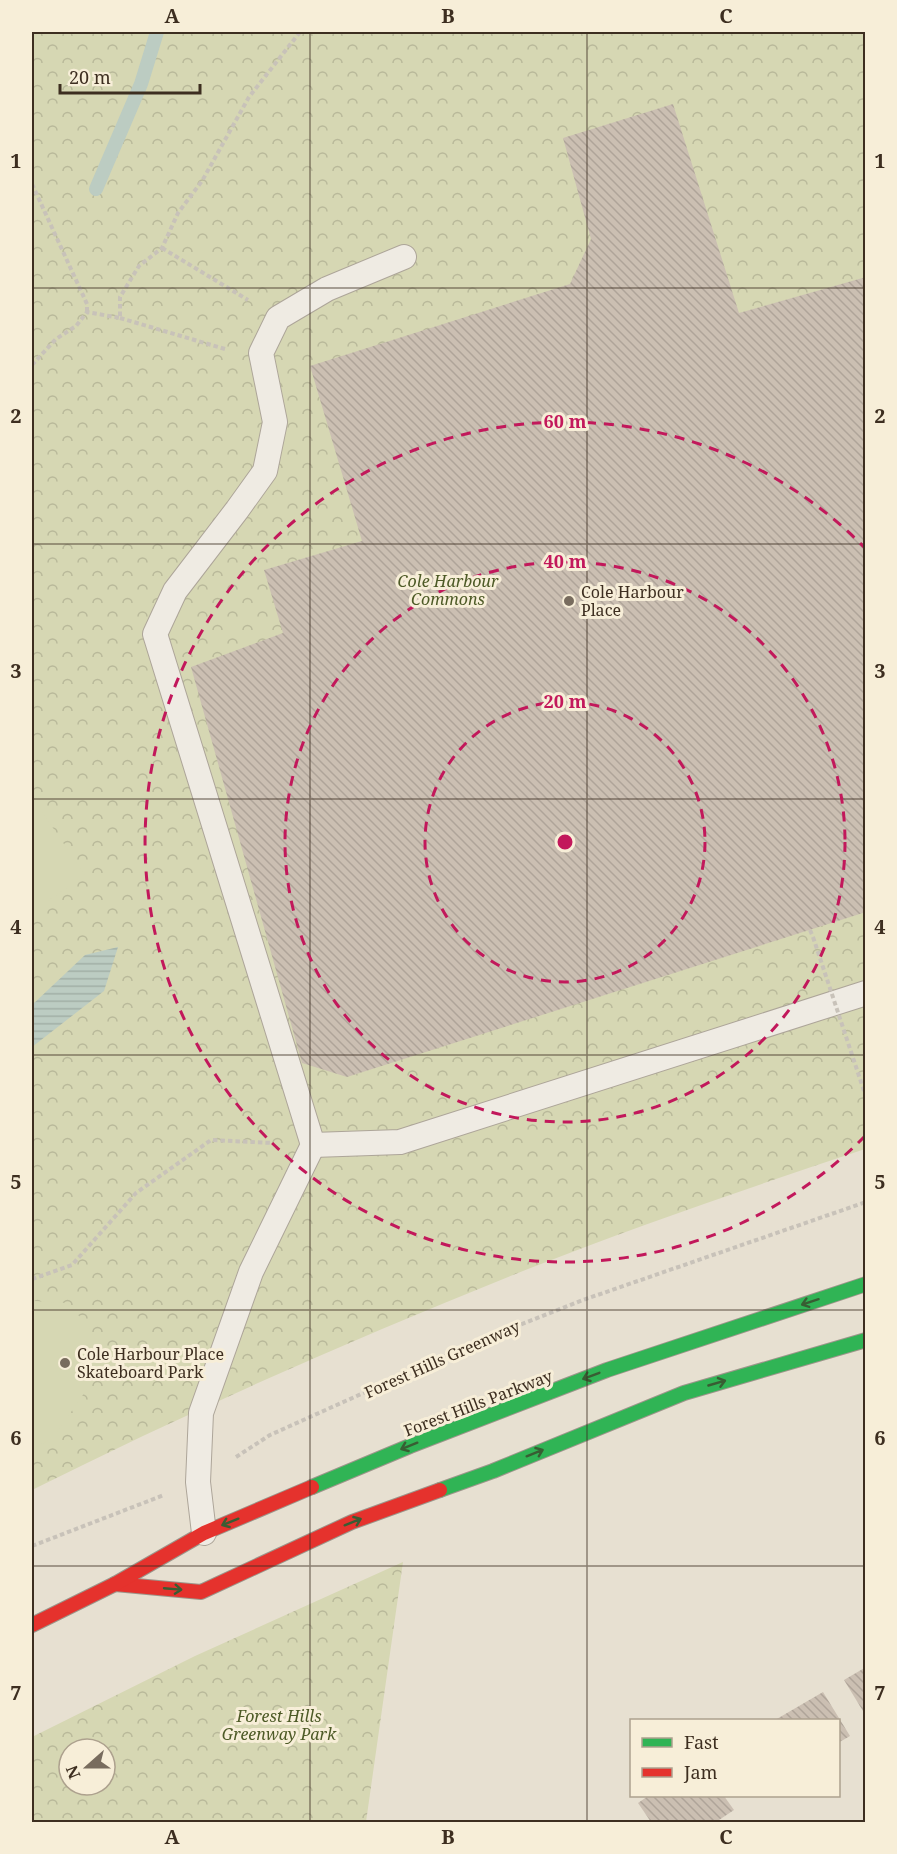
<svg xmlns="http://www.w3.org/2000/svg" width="897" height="1854" font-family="'Noto Serif',serif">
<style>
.forest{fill:url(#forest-crowns);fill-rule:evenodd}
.pitch{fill:#d6d7b3}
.water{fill:url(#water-rules)}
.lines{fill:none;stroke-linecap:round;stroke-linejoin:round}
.stream{stroke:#bcccc2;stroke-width:14}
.building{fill:url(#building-back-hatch)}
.lane-casing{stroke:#ada599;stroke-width:26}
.fast-casing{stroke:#9c958a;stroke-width:16}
.jam-casing{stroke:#9c958a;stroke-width:16}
.path{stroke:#c8c2b9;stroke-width:4;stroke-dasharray:4.5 3;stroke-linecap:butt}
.lane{stroke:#efebe3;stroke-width:24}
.fast{stroke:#30b455;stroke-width:14}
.jam{stroke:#e5322d;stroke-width:14}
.path-bridge{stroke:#c8c2b9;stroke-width:4;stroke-dasharray:4.5 3;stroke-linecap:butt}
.oneway{stroke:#385d33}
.grid{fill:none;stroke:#3d2e20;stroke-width:1.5;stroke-opacity:0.55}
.ring{fill:none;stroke:#c2185b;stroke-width:3;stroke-dasharray:10 8}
.poi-dot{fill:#786c5e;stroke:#f7eed8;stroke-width:2}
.labels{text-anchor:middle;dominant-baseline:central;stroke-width:6;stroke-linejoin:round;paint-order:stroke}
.park-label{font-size:16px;font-style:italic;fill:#4d5a26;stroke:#f7eed8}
.poi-label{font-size:16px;fill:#3d2e20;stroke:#f7eed8;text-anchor:start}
.street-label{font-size:16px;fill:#3d2e20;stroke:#f7eed8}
.centre{fill:#c2185b;stroke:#f7eed8;stroke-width:3}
.ring-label{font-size:18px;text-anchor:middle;font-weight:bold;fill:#c2185b;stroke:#f7eed8;stroke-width:6;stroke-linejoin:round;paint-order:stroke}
.neatline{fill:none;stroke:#3d2e20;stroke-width:2}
.grid-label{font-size:20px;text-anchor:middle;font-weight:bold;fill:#3d2e20}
</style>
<defs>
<pattern id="forest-crowns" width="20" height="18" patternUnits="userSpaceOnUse" patternTransform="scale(1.5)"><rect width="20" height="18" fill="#d6d7b3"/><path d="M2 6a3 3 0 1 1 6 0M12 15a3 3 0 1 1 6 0" fill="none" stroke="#b9b99a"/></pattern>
<pattern id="water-rules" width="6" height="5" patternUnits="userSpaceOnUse" patternTransform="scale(1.5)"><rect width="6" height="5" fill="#bcccc2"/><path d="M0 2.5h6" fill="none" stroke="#a2b0a6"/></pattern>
<pattern id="building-back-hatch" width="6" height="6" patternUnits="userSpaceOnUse" patternTransform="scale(1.5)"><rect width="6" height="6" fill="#cbbfb2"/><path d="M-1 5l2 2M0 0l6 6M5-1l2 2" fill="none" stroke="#afa499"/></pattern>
</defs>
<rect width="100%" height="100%" fill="#e7e0d1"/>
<g class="forest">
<path d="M32 32H865V1149C752 1187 639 1225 528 1269 360 1336 194 1409 32 1490Z"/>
<path d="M403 1562 366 1822H32V1737L195 1656ZM69 1749H105V1785H69Z"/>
</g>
<g class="pitch">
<polygon points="32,797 85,875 32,912"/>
<polygon points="34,1301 66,1303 88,1325 101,1351 96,1376 53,1438 32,1449 32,1302"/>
</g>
<polygon class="water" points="118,947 104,991 32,1047 32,1005 85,955"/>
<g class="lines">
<polyline class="stream" points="96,189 141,84 157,32"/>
</g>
<g class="building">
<polygon points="673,104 739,313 866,277 866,912 347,1077 302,1063 191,667 283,633 264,570 362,541 310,366 570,284 591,239 563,138"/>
<polygon points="866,1667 866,1716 844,1680"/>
<polygon points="823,1692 850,1736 838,1743 838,1720 775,1720"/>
<polygon points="648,1796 724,1796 734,1810 716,1822 651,1822 638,1803"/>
</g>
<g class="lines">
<defs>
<g id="lane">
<polyline points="313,1145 400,1142 866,993"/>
<polyline points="204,1533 198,1482 201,1413 251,1272 313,1145 155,634 175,591 237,510 265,471 275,422 261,353 278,318 327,289 404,257"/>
</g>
<g id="fast">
<polyline points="312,1487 410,1446 607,1370 866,1284"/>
<polyline points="440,1490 493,1471 684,1393 866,1340"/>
</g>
<g id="jam">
<polyline points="115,1584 201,1592 352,1522 440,1490"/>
<polyline points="32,1625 115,1584 204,1533 312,1487"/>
</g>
</defs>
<use href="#lane" class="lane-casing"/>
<use href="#fast" class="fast-casing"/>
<use href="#jam" class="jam-casing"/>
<g class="path">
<polyline points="32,184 87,304 87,312"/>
<polyline points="162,248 248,300"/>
<polyline points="120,318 225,349"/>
<polyline points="32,365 56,339 76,326 87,312 120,318 120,297 139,266 162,248 178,213 202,181 249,97 300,32"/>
<polyline points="810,930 813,937"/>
<polyline points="32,1279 72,1265 136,1193 211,1140 273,1143"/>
<polyline points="236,1457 270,1435 479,1341 583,1300 866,1202"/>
<polyline points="32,1546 164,1495"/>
</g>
<use href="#lane" class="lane"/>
<use href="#fast" class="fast"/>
<use href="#jam" class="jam"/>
<polyline class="path-bridge" points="813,937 866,1097"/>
</g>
<defs><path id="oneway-shaft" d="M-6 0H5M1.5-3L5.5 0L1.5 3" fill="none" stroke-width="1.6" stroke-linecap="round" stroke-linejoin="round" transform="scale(1.5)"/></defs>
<g class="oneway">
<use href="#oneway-shaft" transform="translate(810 1302) rotate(162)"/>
<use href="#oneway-shaft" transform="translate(591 1376) rotate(159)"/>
<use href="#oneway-shaft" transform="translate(717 1383) rotate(-16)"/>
<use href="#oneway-shaft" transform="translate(409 1446) rotate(158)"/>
<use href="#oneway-shaft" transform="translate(535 1453) rotate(-22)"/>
<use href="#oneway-shaft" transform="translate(230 1522) rotate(158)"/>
<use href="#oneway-shaft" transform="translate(353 1522) rotate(-22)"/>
<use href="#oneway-shaft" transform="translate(173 1589) rotate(5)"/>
</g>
<path class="grid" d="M310 32V1822M587 32V1822M32 288H866M32 544H866M32 799H866M32 1055H866M32 1310H866M32 1566H866"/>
<g class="ring">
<circle cx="565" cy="842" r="140"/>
<circle cx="565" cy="842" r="280"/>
<path d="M865 1136A420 420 0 1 1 865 548"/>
</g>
<g class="poi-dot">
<circle cx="569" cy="601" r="6"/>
<circle cx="65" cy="1363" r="6"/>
</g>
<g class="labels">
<g class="park-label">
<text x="448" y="581">Cole Harbour<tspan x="448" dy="18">Commons</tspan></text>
<text x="279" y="1716">Forest Hills<tspan x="279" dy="18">Greenway Park</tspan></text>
</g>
<g class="poi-label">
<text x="581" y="592">Cole Harbour<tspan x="581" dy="18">Place</tspan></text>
<text x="77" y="1354">Cole Harbour Place<tspan x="77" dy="18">Skateboard Park</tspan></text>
</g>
<g class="street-label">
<text transform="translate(442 1359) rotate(-24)">Forest Hills Greenway</text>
<text transform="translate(478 1403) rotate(-21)">Forest Hills Parkway</text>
</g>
</g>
<circle cx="565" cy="842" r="9" class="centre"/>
<g class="ring-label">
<text x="565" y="428">60 m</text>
<text x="565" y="568">40 m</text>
<text x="565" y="708">20 m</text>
</g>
<rect width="897" height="1854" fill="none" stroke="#f7eed8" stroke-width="66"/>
<rect x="630" y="1719" width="210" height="78" fill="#f7eed8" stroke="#ada18e" stroke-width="1.5"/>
<rect x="642" y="1738" width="30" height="9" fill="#30b455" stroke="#ada18e" stroke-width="1.5"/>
<text x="684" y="1749" font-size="18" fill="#3d2e20">Fast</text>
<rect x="642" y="1768" width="30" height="9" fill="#e5322d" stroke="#ada18e" stroke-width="1.5"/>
<text x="684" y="1779" font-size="18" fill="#3d2e20">Jam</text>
<g transform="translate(87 1767) rotate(249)"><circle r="28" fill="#f7eed8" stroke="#ada18e" stroke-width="1.5"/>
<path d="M0-4.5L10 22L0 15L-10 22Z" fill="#786c5e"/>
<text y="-9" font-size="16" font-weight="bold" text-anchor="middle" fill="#3d2e20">N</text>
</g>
<path d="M60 84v9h140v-9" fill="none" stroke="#3d2e20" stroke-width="3"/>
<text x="69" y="84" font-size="18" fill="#3d2e20" stroke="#f7eed8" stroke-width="4.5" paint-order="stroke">20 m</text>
<rect x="33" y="33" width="831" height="1788" class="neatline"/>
<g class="grid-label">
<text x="172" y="23">A</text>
<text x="448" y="23">B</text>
<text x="726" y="23">C</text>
<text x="16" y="168">1</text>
<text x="880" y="168">1</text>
<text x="16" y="423">2</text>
<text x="880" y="423">2</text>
<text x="16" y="678">3</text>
<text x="880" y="678">3</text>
<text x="16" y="934">4</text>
<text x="880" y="934">4</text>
<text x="16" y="1189">5</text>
<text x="880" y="1189">5</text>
<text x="16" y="1445">6</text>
<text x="880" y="1445">6</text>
<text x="16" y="1700">7</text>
<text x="880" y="1700">7</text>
<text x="172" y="1844">A</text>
<text x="448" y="1844">B</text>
<text x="726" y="1844">C</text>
</g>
</svg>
